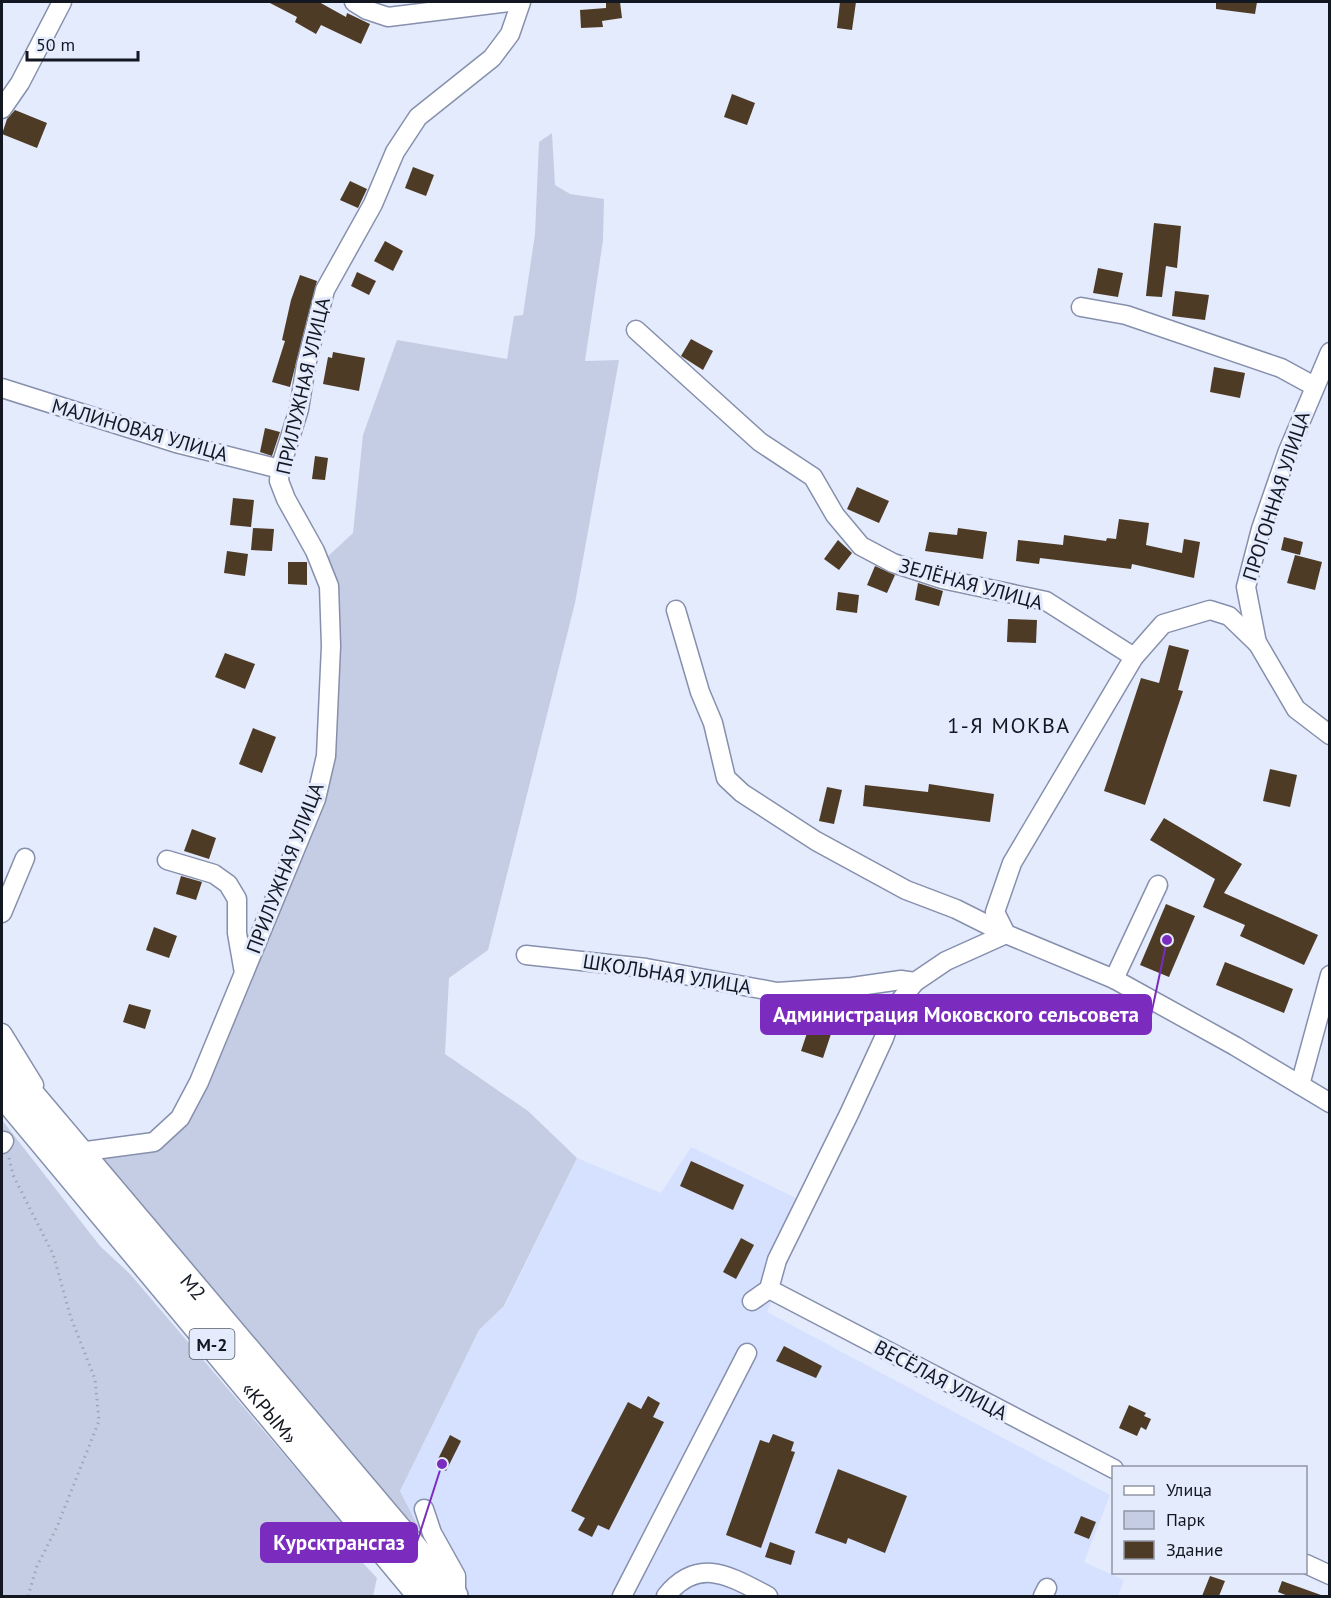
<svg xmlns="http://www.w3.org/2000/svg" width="1331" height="1598" font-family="'PT Sans',sans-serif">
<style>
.built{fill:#d5e1ff}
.green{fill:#c4cde3}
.building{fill:#4e3b25}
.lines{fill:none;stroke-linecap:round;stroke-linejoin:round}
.minor-casing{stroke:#8690ad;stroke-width:21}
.highway-casing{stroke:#8690ad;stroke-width:30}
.path{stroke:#9fa5b5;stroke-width:3;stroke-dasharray:1.5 4.5;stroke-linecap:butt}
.minor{stroke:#fff;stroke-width:18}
.highway{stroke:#fff;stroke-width:27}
.labels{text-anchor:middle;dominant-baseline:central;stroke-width:6;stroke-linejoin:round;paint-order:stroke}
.shield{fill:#e4ebfd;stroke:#525763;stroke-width:1.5}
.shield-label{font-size:18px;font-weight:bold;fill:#131721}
.street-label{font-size:20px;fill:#131721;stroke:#e4ebfd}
.quarter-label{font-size:22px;letter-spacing:1.5px;fill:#131721;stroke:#e4ebfd}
.leader{fill:none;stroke:#7b2cbf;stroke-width:2}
.callout-dot{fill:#7b2cbf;stroke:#e4ebfd;stroke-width:2}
.callout{fill:#7b2cbf;stroke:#7b2cbf;stroke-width:2}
.callout-label{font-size:21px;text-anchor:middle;font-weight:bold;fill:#fff}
</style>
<rect width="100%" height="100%" fill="#e4ebfd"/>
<polygon class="built" points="691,1147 812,1206 767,1312 1110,1495 1084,1562 1124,1580 1118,1596 456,1596 451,1591 400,1491 479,1330 505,1306 577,1158 661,1193"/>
<g class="green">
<polygon points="552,133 555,185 570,194 604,199 603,240 585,361 619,360 575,603 488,950 449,978 445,1054 528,1111 577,1158 504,1306 479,1330 400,1491 451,1591 85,1154 172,1137 329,757 323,561 353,533 363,435 397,340 507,359 514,316 523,315 535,234 539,142"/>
<polygon points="2,1120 100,1246 130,1274 344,1525 361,1561 377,1578 373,1596 2,1596"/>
</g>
<g class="building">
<polygon points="268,2 319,2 346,17 347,13 370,24 361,44 321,25 316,34 295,22 297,17"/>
<polygon points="606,2 620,2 622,18 602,21 603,27 581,28 580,10 606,8"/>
<polygon points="840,2 856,2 852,30 837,28"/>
<polygon points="1216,2 1257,2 1255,14 1216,9"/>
<polygon points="732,94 755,103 747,125 724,117"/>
<polygon points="15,110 47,123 37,148 2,134 7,119"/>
<polygon points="413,167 434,175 426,196 405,188"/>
<polygon points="350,181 367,189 358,208 340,200"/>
<polygon points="1154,223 1181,226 1177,268 1166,266 1162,297 1146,296"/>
<polygon points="385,241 403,251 393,271 374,261"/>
<polygon points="1098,268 1123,273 1118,297 1093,293"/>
<polygon points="357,272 376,281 369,295 351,286"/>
<polygon points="300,275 317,281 290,387 272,382 285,341 282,340 291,300"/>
<polygon points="1175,291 1209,295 1205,320 1172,316"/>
<polygon points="691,339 713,351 703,370 681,356"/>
<polygon points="333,352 365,358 359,391 323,384 328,357 332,358"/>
<polygon points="1214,367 1245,373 1240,398 1210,392"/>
<polygon points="265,428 280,432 272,456 260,452"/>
<polygon points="315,456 328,458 325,480 312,479"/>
<polygon points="857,487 889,501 879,523 847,509"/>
<polygon points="233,498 254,500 251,527 230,525"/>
<polygon points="1119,519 1149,523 1146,545 1182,553 1184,539 1200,542 1194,578 1132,564 1131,569 1040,558 1039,564 1016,561 1018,540 1063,545 1064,535 1106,541 1107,538 1116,539"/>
<polygon points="253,528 274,529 272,551 251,550"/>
<polygon points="958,528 987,532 983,559 925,551 929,532 957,535"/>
<polygon points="1284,537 1303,542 1300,555 1281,550"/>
<polygon points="838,540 852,553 839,570 824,559"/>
<polygon points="227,551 248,554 245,576 224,573"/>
<polygon points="1295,555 1322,562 1315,590 1287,583"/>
<polygon points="288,562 307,562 307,585 288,584"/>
<polygon points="875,566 895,575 887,593 867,585"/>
<polygon points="918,583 943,591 939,606 915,600"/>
<polygon points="838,592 859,595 857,613 836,610"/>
<polygon points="1008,619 1037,620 1036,643 1007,642"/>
<polygon points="1169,645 1189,650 1178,690 1183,691 1145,805 1104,791 1141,678 1159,683"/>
<polygon points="225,653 255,664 245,689 215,677"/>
<polygon points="253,728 276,737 262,773 239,764"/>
<polygon points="1270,769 1297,775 1290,807 1263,801"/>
<polygon points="929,784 994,794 990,822 863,806 865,785 928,792"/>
<polygon points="827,787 842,790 834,824 819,821"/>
<polygon points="1164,818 1242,864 1224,893 1318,935 1304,965 1240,936 1245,925 1203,907 1215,879 1150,840"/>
<polygon points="192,829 216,838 209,859 184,851"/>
<polygon points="181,876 202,882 196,900 176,894"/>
<polygon points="1166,904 1195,916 1169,977 1140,965"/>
<polygon points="154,927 177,936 169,958 146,950"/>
<polygon points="1225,962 1293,989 1284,1013 1216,985"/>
<polygon points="129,1004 151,1010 145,1029 123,1022"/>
<polygon points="810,1024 832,1031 823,1058 801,1051"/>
<polygon points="691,1161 744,1185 733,1210 680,1186"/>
<polygon points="741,1238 754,1245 736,1279 723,1272"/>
<polygon points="784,1346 822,1366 816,1378 776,1361"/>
<polygon points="648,1396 660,1403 653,1417 664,1422 609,1530 598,1525 592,1537 578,1530 585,1518 571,1511 628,1402 641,1409"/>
<polygon points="1129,1405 1146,1413 1144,1416 1151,1419 1146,1430 1141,1427 1137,1436 1119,1428"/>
<polygon points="773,1434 794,1442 791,1451 795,1452 761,1548 726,1535 760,1440 769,1443"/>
<polygon points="450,1435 461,1441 446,1471 435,1465"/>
<polygon points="838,1469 907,1496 885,1553 848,1538 846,1544 815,1533"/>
<polygon points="1081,1516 1096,1522 1089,1539 1074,1533"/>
<polygon points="770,1542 795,1551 791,1565 765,1557"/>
<polygon points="1210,1576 1225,1581 1219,1596 1202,1596"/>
<polygon points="1282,1581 1321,1595 1320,1596 1288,1596 1278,1592"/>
</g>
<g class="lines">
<defs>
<g id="minor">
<polyline points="354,2 367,10 388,17 510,2"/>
<polyline points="2,109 20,83 62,2"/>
<polyline points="1081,307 1126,315 1281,368 1314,386"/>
<polyline points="636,330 760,442 813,477 835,515 861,546 893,563 942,579 1046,601 1134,657"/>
<polyline points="2,388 176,443 280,469"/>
<polyline points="676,610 700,692 713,723 726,778 742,793 816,841 906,890 956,909 1006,934 946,961 915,982 895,1007 884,1038 849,1114 777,1260 769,1289 752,1301"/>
<polyline points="1257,643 1246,587 1261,529 1288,451 1330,352"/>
<polyline points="1330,735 1296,709 1258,644 1229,616 1210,610 1163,624 1134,657 1012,863 995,912 1006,934 1114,979 1235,1046 1330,1103"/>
<polyline points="167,860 214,874 228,884 237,899 237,933 244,973"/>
<polyline points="2,913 25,858"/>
<polyline points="526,955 646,968 777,992 852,987 901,980 915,982"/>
<polyline points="1114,979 1158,885"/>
<polyline points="2,1033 34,1085"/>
<polyline points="1300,1085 1330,975"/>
<polyline points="2,1144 4,1141"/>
<polyline points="79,1152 154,1142 180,1118 199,1082 316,799 326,756 331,646 329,586 315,551 286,499 279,481 280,469 299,409 306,365 325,290 373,204 395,152 418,117 492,58 510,34 521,2"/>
<polyline points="769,1289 1114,1469"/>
<polyline points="424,1509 432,1533 456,1576 456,1596"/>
<polyline points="1306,1564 1330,1575"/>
<polyline points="622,1596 747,1353"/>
<path d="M666 1596C699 1555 731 1577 768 1596"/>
<polyline points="1043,1596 1047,1588"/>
</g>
<g id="highway">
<path id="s1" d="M2 1061 454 1596"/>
<path id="s2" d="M2 1092 422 1596"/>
</g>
</defs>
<use href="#minor" class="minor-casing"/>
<use href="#highway" class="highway-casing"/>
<polyline class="path" points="9,1158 13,1175 53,1254 71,1318 95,1379 99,1421 57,1527 37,1566 28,1596"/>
<use href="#minor" class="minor"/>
<use href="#highway" class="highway"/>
</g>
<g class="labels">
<rect class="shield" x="189.5" y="1329" width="45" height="30" rx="4.5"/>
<g class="shield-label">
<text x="212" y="1344">М-2</text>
</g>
<g class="street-label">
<text transform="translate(303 386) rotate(-77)">ПРИЛУЖНАЯ УЛИЦА</text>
<text transform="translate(140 430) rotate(16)">МАЛИНОВАЯ УЛИЦА</text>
<text transform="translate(1276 496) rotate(-72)">ПРОГОННАЯ УЛИЦА</text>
<text transform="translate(971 584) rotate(15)">ЗЕЛЁНАЯ УЛИЦА</text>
<text transform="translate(285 868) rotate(-69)">ПРИЛУЖНАЯ УЛИЦА</text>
<text transform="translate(667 974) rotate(9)">ШКОЛЬНАЯ УЛИЦА</text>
<text stroke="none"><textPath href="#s1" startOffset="296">М2</textPath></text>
<text transform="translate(941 1380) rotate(28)">ВЕСЁЛАЯ УЛИЦА</text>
<text stroke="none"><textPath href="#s2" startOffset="418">«КРЫМ»</textPath></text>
</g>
<g class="quarter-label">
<text x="1009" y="725">1-Я МОКВА</text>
</g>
</g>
<path class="leader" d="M1167 940L1151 1015M442 1464L417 1542"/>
<g class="callout-dot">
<circle cx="1167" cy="940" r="6"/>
<circle cx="442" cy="1464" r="6"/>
</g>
<g class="callout">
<rect x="761" y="995" width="390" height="39" rx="6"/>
<rect x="261" y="1523" width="156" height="39" rx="6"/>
</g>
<g class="callout-label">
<text x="956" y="1022">Администрация Моковского сельсовета</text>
<text x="339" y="1550">Курсктрансгаз</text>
</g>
<rect width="1331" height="1598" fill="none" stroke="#131721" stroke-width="6"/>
<rect x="1112" y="1466" width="195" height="108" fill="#e4ebfd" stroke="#9096a5" stroke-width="1.5"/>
<rect x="1124" y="1486" width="30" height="9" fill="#ffffff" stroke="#9096a5" stroke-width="1.5"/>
<text x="1166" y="1496" font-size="18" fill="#131721">Улица</text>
<rect x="1124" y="1511" width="30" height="18" fill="#c4cde3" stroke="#9096a5" stroke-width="1.5"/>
<text x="1166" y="1526" font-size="18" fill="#131721">Парк</text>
<rect x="1124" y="1541" width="30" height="18" fill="#4e3b25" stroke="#9096a5" stroke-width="1.5"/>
<text x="1166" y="1556" font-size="18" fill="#131721">Здание</text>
<path d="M27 51v9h111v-9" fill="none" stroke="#131721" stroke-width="3"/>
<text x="36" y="51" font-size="18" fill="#131721" stroke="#e4ebfd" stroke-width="4.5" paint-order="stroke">50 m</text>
</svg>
